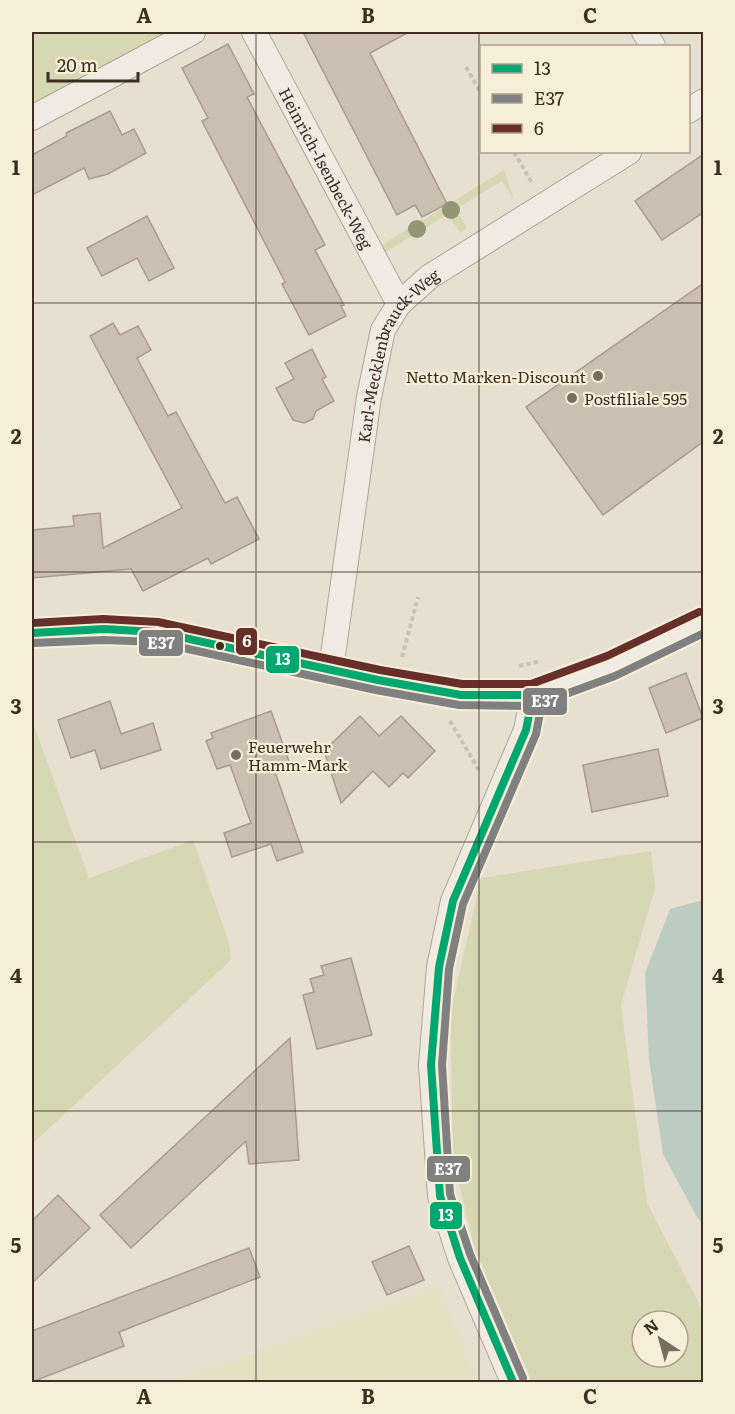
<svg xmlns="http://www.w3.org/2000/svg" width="735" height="1414" font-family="Literata,serif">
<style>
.farmland{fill:#e6dfc2}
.green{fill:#d6d7b3;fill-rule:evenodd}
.water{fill:#bcccc2}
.building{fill:#cbbfb2;stroke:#a89c90;stroke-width:1.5}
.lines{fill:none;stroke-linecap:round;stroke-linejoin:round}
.minor-casing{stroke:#ada599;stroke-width:26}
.path{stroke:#c8c2b9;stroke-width:4;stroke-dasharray:4.5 3;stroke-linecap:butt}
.minor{stroke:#efebe3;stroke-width:24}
.bus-1-casing{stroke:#f7eed8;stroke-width:12}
.bus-2-casing{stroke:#f7eed8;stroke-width:12}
.bus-3-casing{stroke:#f7eed8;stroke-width:12}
.bus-1{stroke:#00a770;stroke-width:8}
.bus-2{stroke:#808080;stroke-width:8}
.bus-3{stroke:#662f29;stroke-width:8}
.tree{fill:#929673}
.grid{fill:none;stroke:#3d2e20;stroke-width:1.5;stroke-opacity:0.55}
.poi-dot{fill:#786c5e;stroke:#f7eed8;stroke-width:2}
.bus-dot{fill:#3d2e20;stroke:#f7eed8;stroke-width:2}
.labels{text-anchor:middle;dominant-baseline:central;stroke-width:4.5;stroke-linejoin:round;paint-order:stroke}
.street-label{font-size:16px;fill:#3d2e20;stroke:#f7eed8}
.poi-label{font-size:16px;fill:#3d2e20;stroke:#f7eed8;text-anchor:start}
.line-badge{stroke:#f7eed8;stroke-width:2}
.badge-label{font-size:16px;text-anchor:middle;font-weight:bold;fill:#fff}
.neatline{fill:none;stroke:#3d2e20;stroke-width:2}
.grid-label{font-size:20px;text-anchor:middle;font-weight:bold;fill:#3d2e20}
</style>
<rect width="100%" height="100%" fill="#e7e0d1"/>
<polygon class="farmland" points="439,1287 478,1382 174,1382"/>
<g class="green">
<polygon points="32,32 182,32 32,112"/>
<polygon points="504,170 514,200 502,181 456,209 467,228 460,233 448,214 384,253 380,246"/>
<polygon points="32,720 89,878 193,840 229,943 231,960 32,1144"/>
<path d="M651 851 655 888 621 1005 647 1203 703 1311V1382H532L475 1250 453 1159 450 1015 481 878ZM642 1321H678V1357H642Z"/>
</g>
<polygon class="water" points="703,900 704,900 703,1222 698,1219 663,1154 649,1060 645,973 670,909"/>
<g class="building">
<polygon points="303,32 409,32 370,53 447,204 422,217 415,205 397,215"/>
<polygon points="228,44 254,94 247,97 325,245 315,250 344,305 341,306 346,316 309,335 282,284 285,282 202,121 208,118 182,68"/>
<polygon points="110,111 122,135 134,129 146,153 108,174 89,179 84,168 32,195 32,155 67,136 66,133"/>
<polygon points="704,154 704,212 662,240 635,201"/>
<polygon points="147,216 174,268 149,281 137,258 102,276 87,248"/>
<polygon points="704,283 704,441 603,515 526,407"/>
<polygon points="113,323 120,335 138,326 151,350 137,358 168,416 176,412 225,503 237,497 259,539 211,564 208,558 143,591 131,569 32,578 32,530 74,526 73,516 100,513 103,548 182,508 90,336"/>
<polygon points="312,349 326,377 322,379 334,401 316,411 313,419 304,423 293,420 276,388 294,379 285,363"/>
<polygon points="686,673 703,718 666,733 649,688"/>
<polygon points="110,701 121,734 153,723 161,750 101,769 95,750 71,758 58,720"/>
<polygon points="271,711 291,767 275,772 303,852 277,861 271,844 232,857 224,833 251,823 230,765 217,769 206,741 213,738 211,733"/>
<polygon points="360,716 379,736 401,716 435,751 408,778 403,773 389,787 373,771 341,803 324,751"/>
<polygon points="658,749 668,796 592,812 583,765"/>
<polygon points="351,958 372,1035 317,1049 303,995 314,992 310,979 324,975 321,966"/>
<polygon points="290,1038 299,1160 249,1164 246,1141 131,1248 100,1215"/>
<polygon points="58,1195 90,1228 32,1283 32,1221"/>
<polygon points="409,1246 424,1280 387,1295 372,1262"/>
<polygon points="249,1248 260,1277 119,1332 124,1346 32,1382 32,1331"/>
</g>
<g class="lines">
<defs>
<g id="minor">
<path id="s1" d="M254 32 399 304"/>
<polyline points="644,32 653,46"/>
<polyline points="688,111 704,101"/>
<polyline points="32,118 193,32"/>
<polyline points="32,633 104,629 157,632 378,680 461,695 533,695 611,666 704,621"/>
<path id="s2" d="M331 669 369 397 383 330 399 304 429 277 629 152"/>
<polyline points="513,1382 460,1258 440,1196 431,1065 439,967 453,901 526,730 533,695"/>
</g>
</defs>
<use href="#minor" class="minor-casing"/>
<g class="path">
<polyline points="466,67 482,95"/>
<polyline points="514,152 532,183"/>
<polyline points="402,657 418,597"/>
<polyline points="519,666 541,661"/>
<polyline points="450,721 480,772"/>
</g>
<use href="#minor" class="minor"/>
<defs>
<g id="bus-1">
<polyline points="32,633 104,629 157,632 378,680 461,695 533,695"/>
<polyline points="513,1382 460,1258 440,1196 431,1065 439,967 453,901 526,730 533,695"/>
</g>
<g id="bus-2">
<polyline points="33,643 104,640 156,642 376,690 459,705 533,706 615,676 704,633"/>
<polyline points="523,1378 470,1254 450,1194 442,1065 449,969 463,904 536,734 543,697"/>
</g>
<polyline id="bus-3" points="32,623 103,619 158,622 380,670 462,684 531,684 607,656 699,612"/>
</defs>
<use href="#bus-1" class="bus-1-casing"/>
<use href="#bus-2" class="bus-2-casing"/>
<use href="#bus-3" class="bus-3-casing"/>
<use href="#bus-1" class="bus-1"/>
<use href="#bus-2" class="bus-2"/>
<use href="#bus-3" class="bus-3"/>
</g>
<g class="tree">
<circle cx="451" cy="210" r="9"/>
<circle cx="417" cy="229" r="9"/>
</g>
<path class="grid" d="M256 32V1382M479 32V1382M32 303H704M32 572H704M32 842H704M32 1111H704"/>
<g class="poi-dot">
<circle cx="598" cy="376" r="6"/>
<circle cx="572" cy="398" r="6"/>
<circle cx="236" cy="755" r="6"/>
</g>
<circle class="bus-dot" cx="220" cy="646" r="5"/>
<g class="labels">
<g class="street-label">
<text stroke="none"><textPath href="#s1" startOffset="154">Heinrich-Isenbeck-Weg</textPath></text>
<text stroke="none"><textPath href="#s2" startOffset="326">Karl-Mecklenbrauck-Weg</textPath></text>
</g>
<g class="poi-label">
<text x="586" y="376" text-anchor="end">Netto Marken-Discount</text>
<text x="584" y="398">Postfiliale 595</text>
<text x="248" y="746">Feuerwehr<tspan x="248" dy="18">Hamm-Mark</tspan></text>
</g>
</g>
<g class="line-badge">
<rect x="235" y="627" width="23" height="29" rx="6" fill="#662f29"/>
<rect x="138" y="629" width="46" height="28" rx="6" fill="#808080"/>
<rect x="265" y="645" width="35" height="29" rx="6" fill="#00a770"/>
<rect x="522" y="687" width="46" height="29" rx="6" fill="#808080"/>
<rect x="426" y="1155" width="45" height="28" rx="6" fill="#808080"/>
<rect x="429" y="1201" width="34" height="29" rx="6" fill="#00a770"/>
</g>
<g class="badge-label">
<text x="247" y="647">6</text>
<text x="161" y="649">E37</text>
<text x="283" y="665">13</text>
<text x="545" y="707">E37</text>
<text x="448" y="1175">E37</text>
<text x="446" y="1221">13</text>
</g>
<rect width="735" height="1414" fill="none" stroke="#f7eed8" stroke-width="66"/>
<rect x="480" y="45" width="210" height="108" fill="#f7eed8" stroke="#ada18e" stroke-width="1.5"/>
<rect x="492" y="64" width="30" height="9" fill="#00a770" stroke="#ada18e" stroke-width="1.5"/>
<text x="534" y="75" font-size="18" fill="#3d2e20">13</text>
<rect x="492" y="94" width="30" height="9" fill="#808080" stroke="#ada18e" stroke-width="1.5"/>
<text x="534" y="105" font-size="18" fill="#3d2e20">E37</text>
<rect x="492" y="124" width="30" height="9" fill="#662f29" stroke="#ada18e" stroke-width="1.5"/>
<text x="534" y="135" font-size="18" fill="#3d2e20">6</text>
<g transform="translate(660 1339) rotate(324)"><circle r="28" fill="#f7eed8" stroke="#ada18e" stroke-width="1.5"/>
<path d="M0-4.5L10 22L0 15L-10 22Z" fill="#786c5e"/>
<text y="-9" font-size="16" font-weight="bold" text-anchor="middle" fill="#3d2e20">N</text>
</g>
<path d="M48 72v9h90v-9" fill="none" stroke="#3d2e20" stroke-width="3"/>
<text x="57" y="72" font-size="18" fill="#3d2e20" stroke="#f7eed8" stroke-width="4.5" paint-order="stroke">20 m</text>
<rect x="33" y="33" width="669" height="1348" class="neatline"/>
<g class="grid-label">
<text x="144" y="23">A</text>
<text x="368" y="23">B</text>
<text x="590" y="23">C</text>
<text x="16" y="175">1</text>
<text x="718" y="175">1</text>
<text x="16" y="444">2</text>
<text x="718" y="444">2</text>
<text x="16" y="714">3</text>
<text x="718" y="714">3</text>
<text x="16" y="983">4</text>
<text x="718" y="983">4</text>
<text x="16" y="1253">5</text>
<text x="718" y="1253">5</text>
<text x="144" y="1404">A</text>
<text x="368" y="1404">B</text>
<text x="590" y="1404">C</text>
</g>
</svg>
